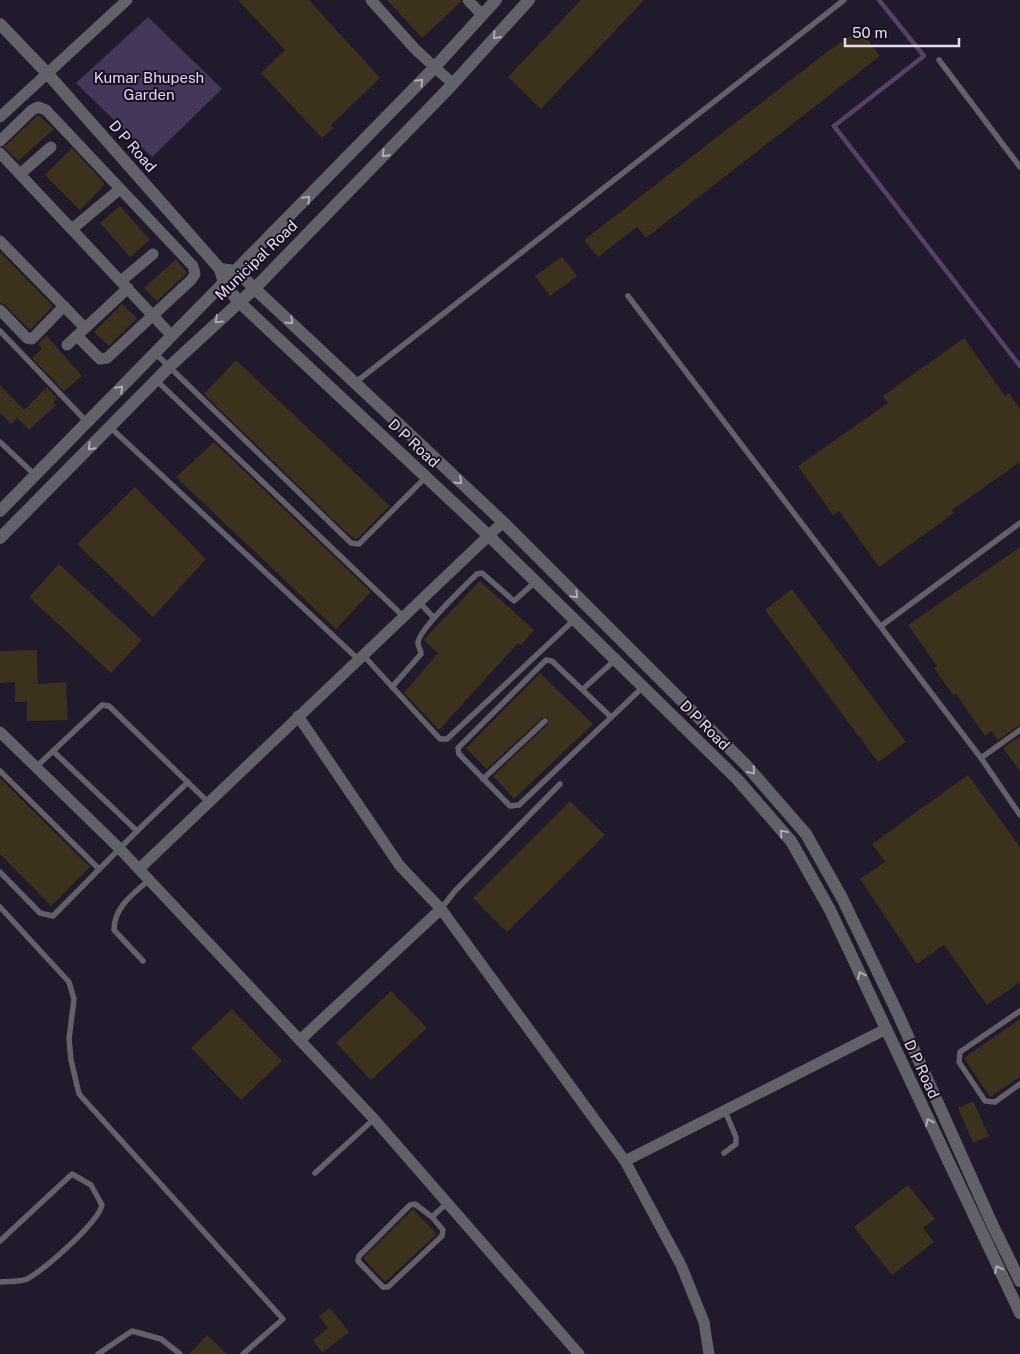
<svg xmlns="http://www.w3.org/2000/svg" width="1020" height="1354" font-family="'Public Sans',sans-serif">
<style>
.green{fill:#453759}
.lines{fill:none;stroke-linecap:round;stroke-linejoin:round}
.stream{stroke:#564268;stroke-width:4.5}
.building{fill:#3b311c}
.service{stroke:#64606a;stroke-width:5.5}
.minor{stroke:#64606a;stroke-width:11}
.tertiary{stroke:#64606a;stroke-width:12}
.oneway{stroke:#b0abb7}
.labels{text-anchor:middle;dominant-baseline:central;stroke-width:4;stroke-linejoin:round;paint-order:stroke}
.park-label{font-size:15px;fill:#e4d5f9;stroke:#181022}
.street-label{font-size:15px;fill:#e2ddea;stroke:#181022}
</style>
<rect width="100%" height="100%" fill="#21192c"/>
<polygon class="green" points="148,17 222,89 152,157 76,83"/>
<g class="lines">
<polyline class="stream" points="879,0 924,56 834,126 1020,366"/>
</g>
<g class="building">
<polygon points="238,0 309,0 380,78 331,125 333,128 322,138 261,73 285,50"/>
<polygon points="387,0 461,0 461,2 422,38"/>
<polygon points="581,0 644,0 541,109 508,77"/>
<polygon points="860,29 880,56 646,238 637,227 598,257 584,240 823,55"/>
<polygon points="38,115 54,129 18,161 4,147"/>
<polygon points="72,148 105,184 80,210 45,175"/>
<polygon points="120,206 150,240 130,257 100,223"/>
<polygon points="0,252 53,306 30,330 5,305 0,303"/>
<polygon points="562,257 577,276 550,296 535,276"/>
<polygon points="176,259 187,273 157,301 144,288"/>
<polygon points="122,304 137,318 109,346 94,332"/>
<polygon points="46,335 82,376 64,391 32,358 42,349 38,344"/>
<polygon points="964,338 1005,396 1009,393 1020,409 1020,462 952,510 954,513 879,567 839,511 833,515 798,466 888,403 883,396"/>
<polygon points="236,360 390,506 357,539 348,534 204,394"/>
<polygon points="0,385 24,410 47,387 57,398 53,402 56,405 29,430 17,418 11,424 0,413"/>
<polygon points="214,442 371,592 336,629 176,477"/>
<polygon points="135,487 206,559 153,617 77,544"/>
<polygon points="1020,547 1020,725 998,740 991,731 985,736 956,694 953,695 934,668 937,666 908,625"/>
<polygon points="59,564 142,640 111,673 29,597"/>
<polygon points="480,581 534,630 521,645 518,643 439,730 404,693 438,653 424,640 425,638"/>
<polygon points="792,589 906,742 878,762 765,610"/>
<polygon points="37,650 38,684 66,682 68,720 27,721 27,702 15,702 15,682 0,683 0,651"/>
<polygon points="540,673 593,724 514,799 493,776 548,724 548,717 542,718 487,769 466,748"/>
<polygon points="1020,736 1020,771 1003,748"/>
<polygon points="968,775 1020,847 1020,982 987,1005 944,945 917,964 860,879 885,862 872,844"/>
<polygon points="0,778 90,867 51,906 0,854"/>
<polygon points="570,801 605,835 507,932 473,898"/>
<polygon points="391,991 427,1028 371,1080 336,1043"/>
<polygon points="232,1009 282,1061 241,1100 191,1048"/>
<polygon points="1020,1019 1020,1077 990,1097 964,1058"/>
<polygon points="973,1101 989,1136 973,1143 958,1108"/>
<polygon points="908,1185 935,1219 923,1228 934,1242 892,1275 854,1227"/>
<polygon points="413,1209 437,1234 385,1282 363,1258"/>
<polygon points="330,1308 349,1332 322,1353 313,1340 328,1328 319,1316"/>
<polygon points="207,1335 227,1354 189,1354"/>
</g>
<g class="lines">
<g class="service">
<polyline points="939,60 1020,167"/>
<polyline points="628,296 981,758 1020,815"/>
<polyline points="0,331 87,422"/>
<polyline points="155,353 351,543 359,544 426,477"/>
<polyline points="156,380 403,616"/>
<polyline points="356,382 844,0"/>
<polyline points="110,427 358,659"/>
<polyline points="0,442 35,475"/>
<polyline points="419,602 434,618"/>
<polyline points="881,626 1020,523"/>
<polyline points="363,655 440,739 447,739 574,620"/>
<path d="M392 687 421 654C421 649 418 647 418 643 418 630 466 585 477 574L482 573 514 601 535 582"/>
<polyline points="583,689 615,660"/>
<polyline points="611,717 552,661 546,660 458,748 459,754 510,806 519,805 643,687"/>
<polyline points="53,751 137,831 188,782"/>
<polyline points="981,758 1020,730"/>
<polyline points="36,767 102,705 109,706 208,802"/>
<polyline points="0,771 99,869"/>
<polyline points="483,779 545,721"/>
<polyline points="0,872 40,913 53,916 137,831"/>
<polyline points="0,907 69,982 74,999 69,1039 71,1060 79,1094 283,1319 243,1354"/>
<polyline points="441,909 454,892 560,784"/>
<path d="M143 961 114 930C114 907 133 894 149 880"/>
<polyline points="1020,1011 960,1052 959,1062 985,1101 995,1102 1020,1084"/>
<polyline points="724,1153 736,1144 736,1137 725,1111"/>
<polyline points="315,1173 374,1119"/>
<polyline points="432,1217 415,1204 410,1205 359,1256 358,1261 383,1287 388,1287 442,1236 443,1230 432,1217 447,1203"/>
<path d="M0 1241 72 1174 91 1185 102 1205C98 1223 45 1269 27 1279 21 1282 8 1281 0 1282"/>
<polyline points="98,1354 132,1331 161,1339 180,1354"/>
</g>
<g class="minor">
<polyline points="371,0 415,49 453,84"/>
<polyline points="468,0 482,15"/>
<polyline points="0,117 127,0"/>
<polyline points="0,141 32,110 38,107 46,110 193,266 195,274 191,280 107,358 100,359 77,336"/>
<polyline points="0,153 172,336"/>
<polyline points="20,174 51,147"/>
<polyline points="72,229 120,189"/>
<polyline points="0,241 85,328"/>
<polyline points="121,281 153,254"/>
<polyline points="0,310 27,338 32,339 64,306"/>
<polyline points="67,345 128,288"/>
<polyline points="298,716 400,866 441,909 625,1161 681,1265 704,1322 709,1354"/>
<polyline points="0,732 120,849 374,1119 579,1354"/>
<polyline points="139,869 503,522"/>
<polyline points="300,1040 441,909"/>
<polyline points="625,1161 886,1029"/>
</g>
<g class="tertiary">
<polyline points="0,24 47,73 220,269 224,283 238,301 489,536 737,779 791,841 830,910 1020,1313"/>
<polyline points="220,269 236,271 503,522 746,765 806,834 842,898 898,1014 993,1226 1020,1281"/>
<polyline points="0,511 434,68 496,0"/>
<polyline points="0,538 169,367 255,288 450,87 529,0"/>
</g>
</g>
<defs><path id="oneway-chevron" d="M-2-3.5L2.5 0L-2 3.5" fill="none" stroke-width="1.6" stroke-linecap="round" stroke-linejoin="round" transform="scale(1.25)"/></defs>
<g class="oneway">
<use href="#oneway-chevron" transform="translate(496 36) rotate(132)"/>
<use href="#oneway-chevron" transform="translate(420 82) rotate(-46)"/>
<use href="#oneway-chevron" transform="translate(385 154) rotate(134)"/>
<use href="#oneway-chevron" transform="translate(307 199) rotate(-46)"/>
<use href="#oneway-chevron" transform="translate(218 320) rotate(137)"/>
<use href="#oneway-chevron" transform="translate(290 321) rotate(44)"/>
<use href="#oneway-chevron" transform="translate(120 389) rotate(-45)"/>
<use href="#oneway-chevron" transform="translate(91 447) rotate(135)"/>
<use href="#oneway-chevron" transform="translate(459 481) rotate(43)"/>
<use href="#oneway-chevron" transform="translate(575 595) rotate(45)"/>
<use href="#oneway-chevron" transform="translate(752 771) rotate(49)"/>
<use href="#oneway-chevron" transform="translate(783 833) rotate(-131)"/>
<use href="#oneway-chevron" transform="translate(861 975) rotate(-115)"/>
<use href="#oneway-chevron" transform="translate(929 1122) rotate(-115)"/>
<use href="#oneway-chevron" transform="translate(998 1269) rotate(-116)"/>
</g>
<g class="labels">
<g class="park-label">
<text x="149" y="77">Kumar Bhupesh<tspan x="149" dy="17">Garden</tspan></text>
</g>
<g class="street-label">
<text transform="translate(133 146) rotate(49)">D P Road</text>
<text transform="translate(256 260) rotate(-44)">Municipal Road</text>
<text transform="translate(414 443) rotate(43)">D P Road</text>
<text transform="translate(705 725) rotate(45)">D P Road</text>
<text transform="translate(922 1069) rotate(65)">D P Road</text>
</g>
</g>
<path d="M845 38v8h114v-8" fill="none" stroke="#e2ddea" stroke-width="2.5"/>
<text x="852" y="38" font-size="15" fill="#e2ddea" stroke="#181022" stroke-width="4" paint-order="stroke">50 m</text>
</svg>
